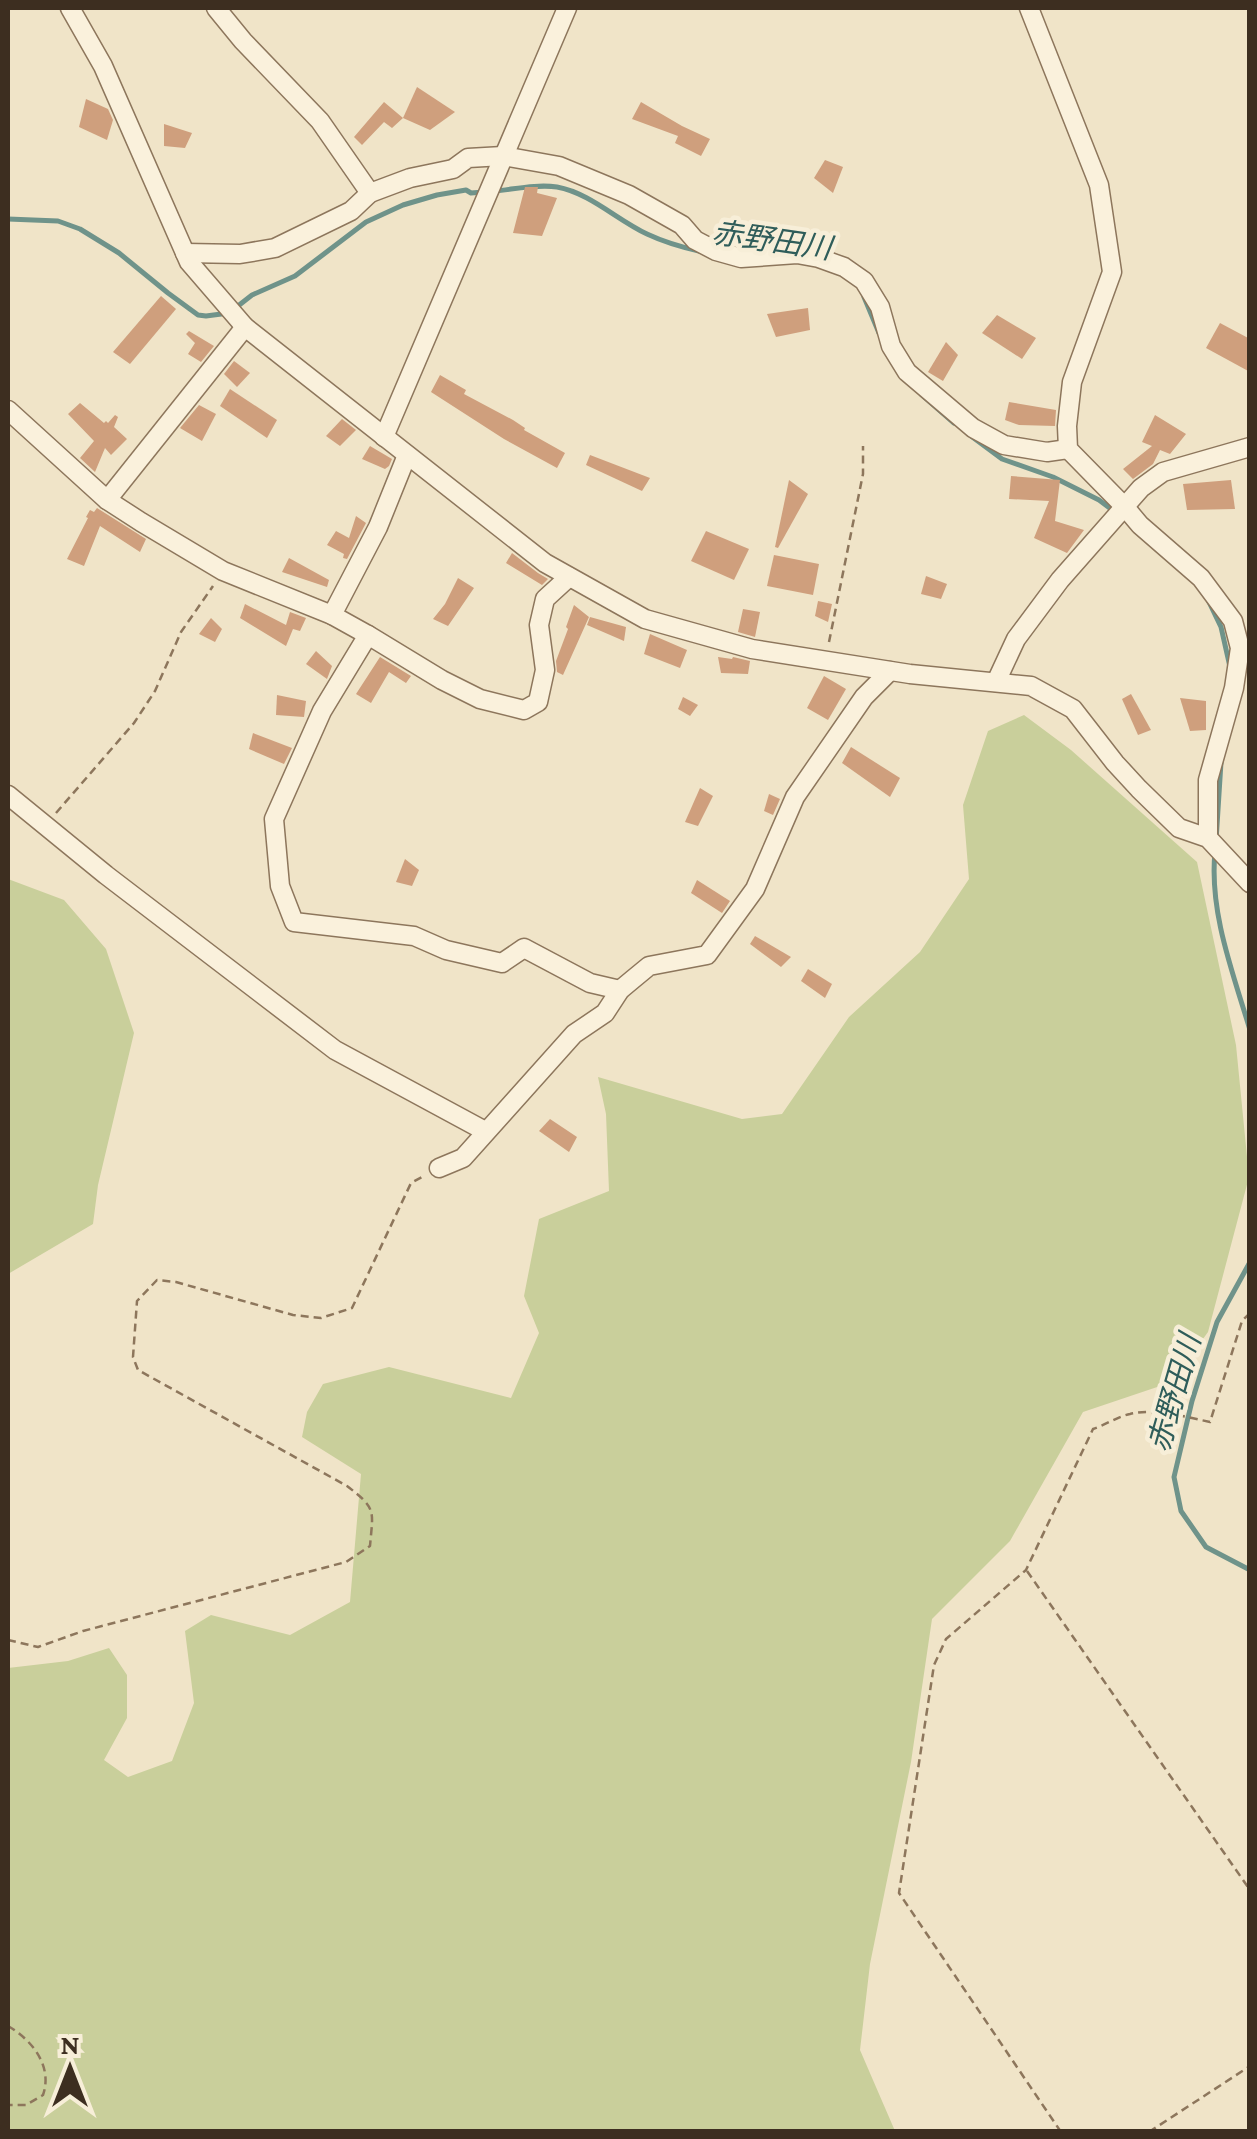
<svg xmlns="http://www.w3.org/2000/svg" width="1257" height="2139" font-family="'Crimson Pro','Noto Sans JP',serif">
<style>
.green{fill:#c9cf9b}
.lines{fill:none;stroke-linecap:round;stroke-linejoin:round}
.stream{stroke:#6f938a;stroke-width:5}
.building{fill:#cf9f7d}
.minor-casing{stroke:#8d765c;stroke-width:21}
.path{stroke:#8d765c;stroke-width:2.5;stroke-dasharray:8 5;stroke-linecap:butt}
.minor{stroke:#faf1dc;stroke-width:18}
.labels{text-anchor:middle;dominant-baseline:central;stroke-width:9;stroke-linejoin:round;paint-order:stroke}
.water-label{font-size:30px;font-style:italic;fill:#2f5d5a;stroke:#f7eed8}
</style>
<rect width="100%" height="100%" fill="#f0e4c8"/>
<g class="green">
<polygon points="1024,715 1071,750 1197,862 1236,1045 1249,1177 1208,1332 1172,1382 1083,1412 1010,1541 932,1619 911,1762 870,1964 860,2050 895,2131 8,2131 8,1668 68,1661 109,1648 127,1675 127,1718 104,1760 128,1777 172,1761 194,1703 185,1631 211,1615 290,1635 350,1602 361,1474 302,1437 307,1412 323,1384 389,1367 511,1398 539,1333 524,1296 539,1219 609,1191 606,1114 598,1077 742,1119 782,1114 849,1017 920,952 969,879 963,805 988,731"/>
<polygon points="8,879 64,900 106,949 134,1033 98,1185 93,1224 8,1274"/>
</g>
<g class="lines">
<g class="stream">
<path d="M495 191C515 189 537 184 557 187 590 193 617 220 647 234 664 242 681 247 699 251"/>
<polyline points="8,219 58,221 80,229 119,253 168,293 198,315 206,316 229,313 252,295 295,276 366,222 403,205 437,195 466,190 471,193 484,192"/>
<polyline points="864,297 879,333"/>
<polyline points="921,394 954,423"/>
<polyline points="971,436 1002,459 1053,477 1099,500 1115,512"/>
<polyline points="1209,602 1221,627 1230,667"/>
<polyline points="1216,841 1221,762"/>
<path d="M1215 852C1209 912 1233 973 1250 1030"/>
<polyline points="1250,1262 1217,1322 1192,1401 1174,1477 1181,1511 1206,1547 1250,1570"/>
</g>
</g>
<g class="building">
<polygon points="417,87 455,112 430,130 403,118"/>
<polygon points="86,99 108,109 113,120 107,140 79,127"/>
<polygon points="384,102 403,118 392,128 384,122 362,145 354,137"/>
<polygon points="641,102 682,126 710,139 701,156 675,143 678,136 632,119"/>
<polygon points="164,124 192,133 185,148 164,146"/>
<polygon points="825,160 843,167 833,193 814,178"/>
<polygon points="525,187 538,187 537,193 557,198 542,236 513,233"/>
<polygon points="161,296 176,309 130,364 113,352"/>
<polygon points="808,308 810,330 776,337 767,314"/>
<polygon points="997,315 1036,338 1022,359 982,333"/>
<polygon points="1220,323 1250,339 1250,372 1206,348"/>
<polygon points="189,331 214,346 201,362 188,354 195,343 186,334"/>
<polygon points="946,342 958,355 943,381 928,372"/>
<polygon points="234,361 250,373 237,387 224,374"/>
<polygon points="440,375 466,390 464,394 513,420 525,428 524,430 565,453 557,468 504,439 431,392"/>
<polygon points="230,389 277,420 267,438 220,406"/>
<polygon points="1009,402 1056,410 1055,426 1019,425 1005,420"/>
<polygon points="80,403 104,423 106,421 108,423 115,415 118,417 114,427 127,439 111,455 105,448 95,472 80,458 94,441 68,414"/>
<polygon points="199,405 216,414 202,441 180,428"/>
<polygon points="1155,415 1186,434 1170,454 1160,450 1153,464 1133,479 1123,469 1152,446 1142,442"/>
<polygon points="342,419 356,430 340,446 326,436"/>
<polygon points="370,446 392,459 389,466 385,469 362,459"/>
<polygon points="590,455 650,478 642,491 586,465"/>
<polygon points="1011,476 1060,480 1055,521 1084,530 1067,553 1034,538 1049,501 1009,499"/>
<polygon points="789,480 808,494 778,548 775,547"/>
<polygon points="1231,480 1235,509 1187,510 1183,484"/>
<polygon points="97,508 146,539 140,552 100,526 84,566 67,559 88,518 86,517 90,510 94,512"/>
<polygon points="356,516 366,523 347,559 343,558 344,554 327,545 336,531 349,538"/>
<polygon points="706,531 749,549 734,580 691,561"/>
<polygon points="512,553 538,573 548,579 542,585 506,563"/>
<polygon points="774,555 819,564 813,595 767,586"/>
<polygon points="289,558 329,580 327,587 282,572"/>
<polygon points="926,576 947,584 941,599 921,594"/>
<polygon points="458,578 474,588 448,626 433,619 445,604"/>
<polygon points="818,601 832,604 828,622 815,616"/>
<polygon points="245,604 286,625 290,612 306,618 300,631 293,629 286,646 240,618"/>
<polygon points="574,605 589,617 563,675 557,672 556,661 568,629 566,627"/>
<polygon points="743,609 760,612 755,637 738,632"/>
<polygon points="590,617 626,627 624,641 587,625"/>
<polygon points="211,618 222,629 215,642 199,634"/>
<polygon points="650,634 687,650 680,668 644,654"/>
<polygon points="316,651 332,666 327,679 306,664"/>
<polygon points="380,657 411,676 406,683 389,672 371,703 356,694"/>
<polygon points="718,657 732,659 733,657 750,661 748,674 721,673"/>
<polygon points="824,676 846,689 828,720 807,708"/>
<polygon points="1131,694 1151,730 1138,735 1122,699"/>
<polygon points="277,695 306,701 304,717 276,715"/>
<polygon points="683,697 698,705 690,716 678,709"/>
<polygon points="1180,698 1206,701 1206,730 1190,731"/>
<polygon points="253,733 292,748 284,764 249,749"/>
<polygon points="851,747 900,778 890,797 842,763"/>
<polygon points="700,788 713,796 698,826 685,822"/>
<polygon points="769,794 780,799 773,815 764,811"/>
<polygon points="405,859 419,870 412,886 396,882"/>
<polygon points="697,880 730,901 722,913 691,893"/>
<polygon points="755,936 791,957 781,967 750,944"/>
<polygon points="808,969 832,984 825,998 801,981"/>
<polygon points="550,1119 577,1137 569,1152 539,1131"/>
</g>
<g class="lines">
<defs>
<g id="minor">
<polyline points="70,8 103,66 189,262 245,327 545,563 645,619 752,649 910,674 1031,686 1073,709 1115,763 1139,789 1179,828 1208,838 1250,883"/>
<polyline points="216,8 243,41 320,121 370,193 410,178 453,169 468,158 503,156 559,166 629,195 682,225 695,240 716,251 741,258 797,254 819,258 844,267 864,281 880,307 891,346 907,372 973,428 1004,445 1047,452 1068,449"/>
<polyline points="1029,8 1099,185 1112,272 1072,382 1067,426 1068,449 1124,506 1140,525 1201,578 1233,621 1240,648 1234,688 1208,780 1208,838"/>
<polyline points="185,253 240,254 275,248 351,211 370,193"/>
<polyline points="8,410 107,500 141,522 223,571 332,615 368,635 322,711 274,819 280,886 294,922 414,936 446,950 502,963 524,948 590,983 620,990"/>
<polyline points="384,437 567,8"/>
<polyline points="107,500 245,327"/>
<polyline points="332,615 378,527 407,455"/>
<polyline points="368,635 442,680 480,699 524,710 538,702 545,670 539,625 545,599 569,577"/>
<polyline points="996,682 1016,639 1060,580 1141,488 1163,472 1250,447"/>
<polyline points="8,795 106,875 335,1050 485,1131"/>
<polyline points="439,1168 463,1158 574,1034 605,1013 620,990 632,980 649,966 707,955 755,889 795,797 864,697 890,671"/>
</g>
</defs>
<use href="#minor" class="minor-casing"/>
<g class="path">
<polyline points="829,642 863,474 863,446"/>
<polyline points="56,813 134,723 155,691 181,632 213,586"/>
<polyline points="1027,1571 1250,1890"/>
<path d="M8 1640 38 1647 83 1631 346 1562 370 1546C373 1510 377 1509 347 1486L138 1370 133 1357 137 1301 157 1280 176 1282 293 1315 321 1318 352 1308 411 1183 424 1176"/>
<path d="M8 2026C32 2040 53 2066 43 2095L26 2105H8"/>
<path d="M1061 2132 899 1893 934 1665 946 1639 1026 1570 1093 1429C1105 1425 1119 1416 1130 1414 1155 1408 1186 1417 1210 1422L1242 1321 1250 1313"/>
<polyline points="1149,2132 1250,2066"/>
</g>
<use href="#minor" class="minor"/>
</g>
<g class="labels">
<g class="water-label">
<text transform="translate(772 240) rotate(8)">赤野田川</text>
<text transform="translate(1174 1393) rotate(-74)">赤野田川</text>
</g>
</g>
<rect width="1257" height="2139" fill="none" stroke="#3d2e20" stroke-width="20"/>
<g transform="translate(70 2069)" stroke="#f7eed8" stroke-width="8" paint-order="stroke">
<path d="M0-8L18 38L0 25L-18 38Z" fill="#3d2e20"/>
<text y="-15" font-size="28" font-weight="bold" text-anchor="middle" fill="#3d2e20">N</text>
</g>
</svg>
